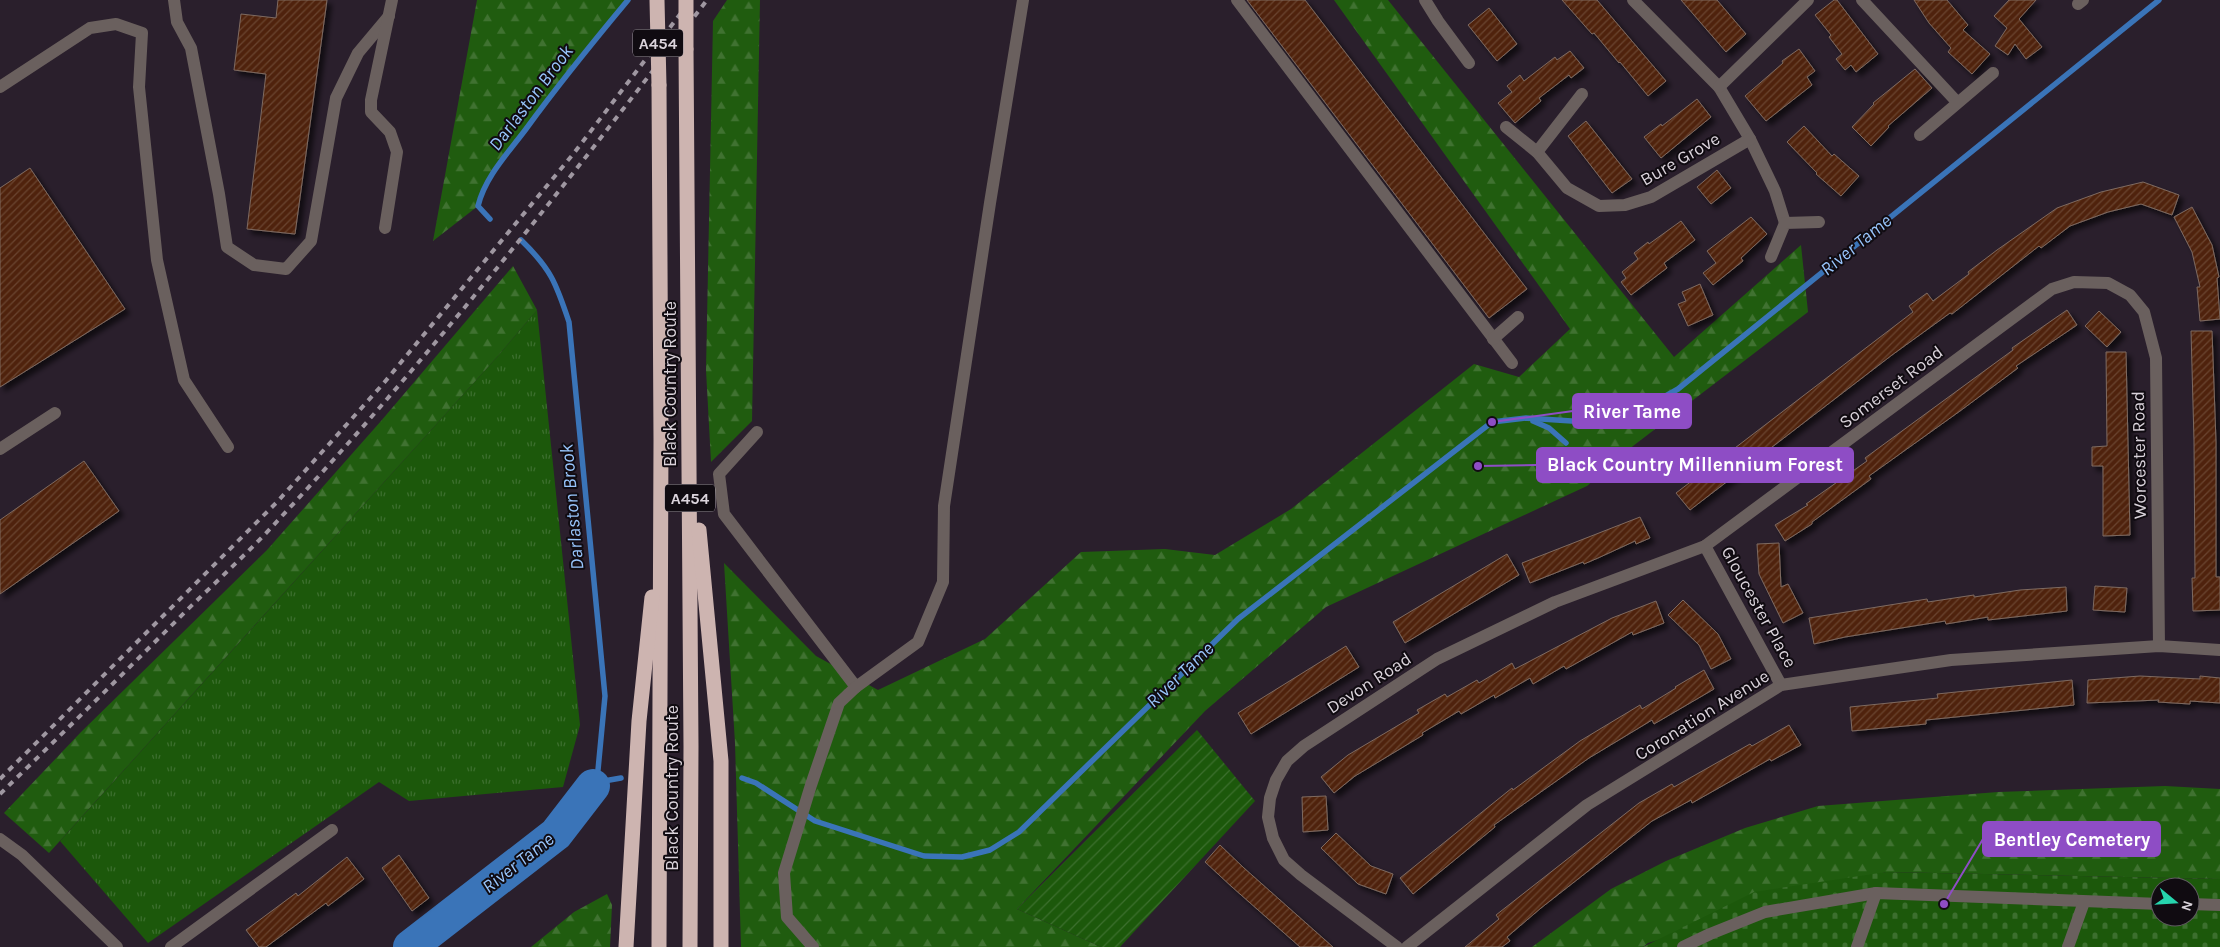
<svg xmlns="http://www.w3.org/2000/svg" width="2220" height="947" font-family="Karla,sans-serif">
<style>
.grass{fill:url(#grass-tufts)}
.forest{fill:url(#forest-firs)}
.cemetery{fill:url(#cemetery-stones);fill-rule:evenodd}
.garden{fill:url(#garden-furrows)}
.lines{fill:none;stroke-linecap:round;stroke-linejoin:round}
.stream{stroke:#3a74b8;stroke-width:5.5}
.river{stroke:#3a74b8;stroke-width:34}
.building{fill:url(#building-hatch);stroke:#7e6a61;filter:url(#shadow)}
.minor{stroke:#6a605e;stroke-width:12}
.highway{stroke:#cdb4b0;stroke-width:15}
.rail{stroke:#9f97a1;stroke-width:4;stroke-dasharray:6 6;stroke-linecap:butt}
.highway-bridge{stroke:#cdb4b0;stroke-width:15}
.labels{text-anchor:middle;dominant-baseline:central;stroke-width:4;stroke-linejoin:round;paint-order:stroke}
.shield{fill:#100b11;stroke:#9d979e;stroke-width:1}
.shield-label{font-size:16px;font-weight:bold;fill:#dad3db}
.street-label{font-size:18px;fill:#dad3db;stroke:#100b11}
.water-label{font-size:19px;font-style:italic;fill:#98c5fc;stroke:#100b11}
.leader{fill:none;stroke:#8e4dc5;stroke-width:2}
.callout-dot{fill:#8e4dc5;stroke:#100b11;stroke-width:2}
.callout{fill:#8e4dc5;stroke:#8e4dc5;stroke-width:2}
.callout-label{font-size:19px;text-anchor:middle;font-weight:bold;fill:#fff}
</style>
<defs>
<pattern id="grass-tufts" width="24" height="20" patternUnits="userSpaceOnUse" patternTransform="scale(1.25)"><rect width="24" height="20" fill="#1c580b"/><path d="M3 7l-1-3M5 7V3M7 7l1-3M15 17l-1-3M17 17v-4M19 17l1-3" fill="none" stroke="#3c6f2e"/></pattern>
<pattern id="forest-firs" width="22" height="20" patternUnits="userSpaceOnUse" patternTransform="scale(1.25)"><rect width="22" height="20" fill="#205c0f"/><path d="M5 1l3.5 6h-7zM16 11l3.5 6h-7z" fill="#407231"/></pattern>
<pattern id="cemetery-stones" width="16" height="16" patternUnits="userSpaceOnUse" patternTransform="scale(1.25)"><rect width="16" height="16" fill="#1c580b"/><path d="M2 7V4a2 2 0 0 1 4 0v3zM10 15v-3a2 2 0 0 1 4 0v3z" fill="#3c6f2e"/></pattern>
<pattern id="garden-furrows" width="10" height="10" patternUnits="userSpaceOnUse" patternTransform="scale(1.25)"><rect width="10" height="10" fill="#1c580b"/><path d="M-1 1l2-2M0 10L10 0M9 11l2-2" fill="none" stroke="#3c6f2e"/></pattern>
<pattern id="building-hatch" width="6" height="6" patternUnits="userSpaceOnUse" patternTransform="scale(1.25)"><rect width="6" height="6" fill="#50240d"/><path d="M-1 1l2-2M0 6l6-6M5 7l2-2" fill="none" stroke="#694330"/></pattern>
<filter id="shadow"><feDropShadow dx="4.5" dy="4.5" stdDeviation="2.5" flood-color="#0009"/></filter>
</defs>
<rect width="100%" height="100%" fill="#2a1f2c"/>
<polygon class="grass" points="537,310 580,725 563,787 409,801 379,782 148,943 60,841 497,357"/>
<g class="forest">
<polygon points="477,0 628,0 568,72 495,169 481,193 478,206 433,241"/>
<polygon points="727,0 760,0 752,421 711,462 706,370 713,21"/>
<polygon points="1334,0 1388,0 1674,357 1801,245 1808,312 1633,446 1587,486 1326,607 1205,711 1017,909 1101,947 741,947 735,743 724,563 816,656 878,690 985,639 1081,552 1165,549 1215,555 1291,509 1474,364 1519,377 1570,329"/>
<polygon points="513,266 537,310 497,357 49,853 4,813 81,732 267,550 381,421"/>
<polygon points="2165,786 2220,789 2220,879 1886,872 1648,943 1643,947 1532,947 1611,889 1666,861 1745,828 1818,806 1998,792"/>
<polygon points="607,894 612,905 610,947 531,947 574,912"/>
</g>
<path class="cemetery" d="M1886 872 2220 879V947H1643L1754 892ZM2160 887H2190V917H2160Z"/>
<polygon class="garden" points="1197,730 1255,801 1120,947 1101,947 1017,909"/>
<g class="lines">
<g class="stream">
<path d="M490 219 478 206C485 177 508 153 526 129 558 85 593 42 628 0"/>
<path d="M521 240C551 269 556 283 569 322L605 696 598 770 593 786"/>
<polyline points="1533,421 1549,428 1566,443"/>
<polyline points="742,778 756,783 815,821 924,856 962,857 990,850 1019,832 1238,619 1492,422 1526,418 1602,423 1632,415 1678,389 2159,0"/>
<polyline points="593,786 604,781 621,778"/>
</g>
<polyline class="river" points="410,947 556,834 593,786"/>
</g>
<g class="building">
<polygon points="278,0 327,0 295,234 247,229 266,74 234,70 241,14 276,18"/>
<polygon points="1247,0 1305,0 1527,289 1489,318"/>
<polygon points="1562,0 1597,0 1666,81 1648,96 1620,62 1619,63 1594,33 1592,34"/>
<polygon points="1681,0 1717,0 1746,34 1726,52"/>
<polygon points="1834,0 1837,0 1878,54 1856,72 1851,65 1845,70 1836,59 1842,54 1829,37 1831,35 1815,15"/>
<polygon points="1914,0 1947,0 1968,25 1963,30 1990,54 1972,74 1948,52 1951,48 1929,23"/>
<polygon points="2009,0 2036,0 2019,19 2042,47 2026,59 2015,44 2008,55 1995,46 2007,28 1994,16"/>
<polygon points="1489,8 1517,44 1497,61 1468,25"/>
<polygon points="1799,49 1815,71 1807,77 1812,85 1766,121 1745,96 1783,63 1782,61"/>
<polygon points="1570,51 1584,68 1571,78 1569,75 1539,98 1541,101 1515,123 1498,103 1512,92 1507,86 1520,75 1524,81 1555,57 1557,60"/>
<polygon points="1915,69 1932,88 1888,126 1889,127 1871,146 1852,127 1874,104 1873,103"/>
<polygon points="1697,99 1711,117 1661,158 1644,137 1661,124 1662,126"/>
<polygon points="1586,121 1632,179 1612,193 1568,136"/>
<polygon points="1804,126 1832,156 1834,154 1859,176 1841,196 1816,174 1817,173 1787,142"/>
<polygon points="30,168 125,309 0,387 0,188"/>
<polygon points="1717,170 1731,188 1711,204 1697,187"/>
<polygon points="2143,182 2179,195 2172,215 2141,204 2108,212 2070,226 2041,248 2039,246 1952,314 1950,313 1892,355 1690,510 1676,493 1913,312 1909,306 1927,293 1933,301 1969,274 1968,272 1997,250 2057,208 2101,192"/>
<polygon points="2192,207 2212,245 2219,277 2217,278 2220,319 2200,321 2197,287 2200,287 2192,252 2174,217"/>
<polygon points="1751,217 1767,234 1741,258 1743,261 1713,285 1703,273 1716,263 1707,251"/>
<polygon points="1681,221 1695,240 1664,263 1667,268 1631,295 1621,282 1626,278 1622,272 1638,259 1634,253 1648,242 1649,244"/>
<polygon points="1700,284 1713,315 1688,326 1678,304 1686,301 1682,292"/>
<polygon points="2067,310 2077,325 2016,366 2018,368 1960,411 1869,476 1871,479 1812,522 1812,524 1785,541 1775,525 1808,505 1806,504 1867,461 1865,458 2013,350 2012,348"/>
<polygon points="2099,311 2121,332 2107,347 2085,326"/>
<polygon points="2191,331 2212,331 2216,442 2216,577 2220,577 2220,610 2193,611 2192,578 2195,578 2194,441"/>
<polygon points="2106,352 2126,352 2130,535 2103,536 2103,466 2092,466 2092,447 2107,446"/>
<polygon points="84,461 119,511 0,594 0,520"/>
<polygon points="1640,517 1650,538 1636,544 1635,541 1598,558 1584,564 1583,562 1530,583 1522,563"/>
<polygon points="1779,543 1781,587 1788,584 1803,613 1783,623 1759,574 1757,544"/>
<polygon points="1507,554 1519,575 1405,643 1393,622"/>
<polygon points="2095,586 2127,588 2125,612 2093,610"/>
<polygon points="2066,587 2067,611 1988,620 1988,617 1946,624 1945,621 1845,637 1814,644 1809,618 1927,599 1928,602 1974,595 1974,597 2020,590"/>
<polygon points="1683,600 1718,634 1731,659 1711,669 1699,645 1668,615"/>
<polygon points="1656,601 1664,623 1633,635 1632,632 1566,669 1564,666 1533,684 1530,678 1495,698 1494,695 1461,714 1459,711 1422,733 1423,735 1355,776 1334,793 1321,777 1348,755 1419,713 1417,710 1445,694 1447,697 1477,680 1479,683 1512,663 1515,669 1612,618"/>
<polygon points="1346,646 1359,667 1251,734 1238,713"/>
<polygon points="1704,670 1714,689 1654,724 1652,720 1589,758 1494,825 1495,827 1413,894 1400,878 1512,788 1513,790 1580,741 1640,705 1642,709 1676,688 1675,687"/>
<polygon points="2140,676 2200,679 2200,676 2220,678 2220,703 2190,701 2190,704 2158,702 2159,700 2087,703 2088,680"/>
<polygon points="2072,680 2074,705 1926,720 1926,724 1852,731 1850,707 1938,698 1937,694"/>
<polygon points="1789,725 1801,745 1771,761 1770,759 1692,803 1691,800 1652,821 1541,908 1507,937 1510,941 1502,947 1465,947 1499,919 1496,915 1639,803 1672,784 1674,787 1750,744 1752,746"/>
<polygon points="1326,796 1328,830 1303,832 1302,797"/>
<polygon points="1336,833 1371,866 1393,874 1386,894 1358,884 1321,848"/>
<polygon points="1220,845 1244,868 1333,947 1300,947 1232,887 1205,862"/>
<polygon points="399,855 429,898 412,911 382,868"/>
<polygon points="347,857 364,879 328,906 326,903 266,947 259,947 246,930 296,893 298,896"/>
</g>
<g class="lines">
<g class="minor">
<polyline points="174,0 177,22 191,48 219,194 227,247 254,265 286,269 311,241 336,98 358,53 389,16"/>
<polyline points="1237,0 1512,363"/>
<polyline points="1425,0 1438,21 1469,63"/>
<polyline points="1633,0 1719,87 1750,139 1775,191 1785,223"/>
<polyline points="1862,0 1957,102"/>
<polyline points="2078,4 2083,0"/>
<polyline points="0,87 90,28 116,24 142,33 139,87 157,260 184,380 228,447"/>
<polyline points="1719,87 1808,0"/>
<polyline points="1506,127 1537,152 1567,188 1599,206 1625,205 1651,197 1750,139"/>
<polyline points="1920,135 1993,73"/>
<polyline points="1537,152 1582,94"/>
<polyline points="385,228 397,152 390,132 371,112 371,100 392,0"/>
<polyline points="1771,257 1785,223 1819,222"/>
<polyline points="1493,339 1518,317"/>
<polyline points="757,432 719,474 724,514 856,687"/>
<polyline points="0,449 55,413"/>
<polyline points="1705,546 1781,685"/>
<polyline points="0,839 22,855 117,947"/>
<polyline points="2190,904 2220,905"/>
<polyline points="171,947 332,830"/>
<polyline points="813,947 787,917 784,873 811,785 839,703 856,687 918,642 943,582 944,506 990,203 1023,0"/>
<polyline points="1397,947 1301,875 1284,860 1273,838 1268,817 1270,798 1276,780 1287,761 1304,746 1437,659 1555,602 1705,546 2052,289 2074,282 2108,283 2130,295 2144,312 2156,358 2159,646"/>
<polyline points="1407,947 1587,805 1781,685 1951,660 2159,646 2220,650"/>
<polyline points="1683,947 1710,934 1765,912 1876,893 2160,904"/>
<polyline points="1857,947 1876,893"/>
<polyline points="2068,947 2084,902"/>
</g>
<g class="highway">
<polyline points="686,49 691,746 690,947"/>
<polyline points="659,85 661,440 659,947"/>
<polyline points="699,530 721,761 721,947"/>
<polyline points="626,947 639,721 652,597"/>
</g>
<g class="rail">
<polyline points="0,779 278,501 383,384 574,153 691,0"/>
<path d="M0 794C63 733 125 672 187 610 219 579 252 549 282 516 434 353 572 177 707 0"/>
</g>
<g class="highway-bridge">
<polyline points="657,0 659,85"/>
<polyline points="686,0 686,49"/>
</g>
</g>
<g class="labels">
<g class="shield">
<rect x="633" y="29.5" width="50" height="27" rx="4"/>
<rect x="665" y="484.5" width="50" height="27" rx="4"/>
</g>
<g class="shield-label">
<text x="658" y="43">A454</text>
<text x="690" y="498">A454</text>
</g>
<g class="street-label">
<text transform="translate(1680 159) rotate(-30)">Bure Grove</text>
<text transform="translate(670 384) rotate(-90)">Black Country Route</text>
<text transform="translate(1891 387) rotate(-37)">Somerset Road</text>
<text transform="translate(2139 455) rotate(-91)">Worcester Road</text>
<text transform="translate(1759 607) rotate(61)">Gloucester Place</text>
<text transform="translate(1369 683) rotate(-33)">Devon Road</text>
<text transform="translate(1702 715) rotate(-32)">Coronation Avenue</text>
<text transform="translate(672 788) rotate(-90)">Black Country Route</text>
</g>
<g class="water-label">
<text transform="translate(531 98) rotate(-53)">Darlaston Brook</text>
<text transform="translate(1856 245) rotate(-39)">River Tame</text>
<text transform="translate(572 507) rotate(-95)">Darlaston Brook</text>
<text transform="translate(1180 675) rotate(-44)">River Tame</text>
<text transform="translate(518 863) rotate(-38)">River Tame</text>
</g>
</g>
<path class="leader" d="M1492 422L1573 411M1478 466L1537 465M1944 904L1983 839"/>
<g class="callout-dot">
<circle cx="1492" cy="422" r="5"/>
<circle cx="1478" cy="466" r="5"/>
<circle cx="1944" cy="904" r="5"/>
</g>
<g class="callout">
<rect x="1573" y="394" width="118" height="34" rx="5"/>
<rect x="1537" y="448" width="316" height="34" rx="5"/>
<rect x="1983" y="822" width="177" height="34" rx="5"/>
</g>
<g class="callout-label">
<text x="1632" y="418">River Tame</text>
<text x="1695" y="471">Black Country Millennium Forest</text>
<text x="2072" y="846">Bentley Cemetery</text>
</g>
<g transform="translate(2175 902) rotate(108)"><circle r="24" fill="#100b11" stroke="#615b62"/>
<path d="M0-4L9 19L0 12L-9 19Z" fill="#26d5ae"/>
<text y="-8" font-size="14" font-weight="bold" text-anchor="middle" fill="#dad3db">N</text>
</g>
</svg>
